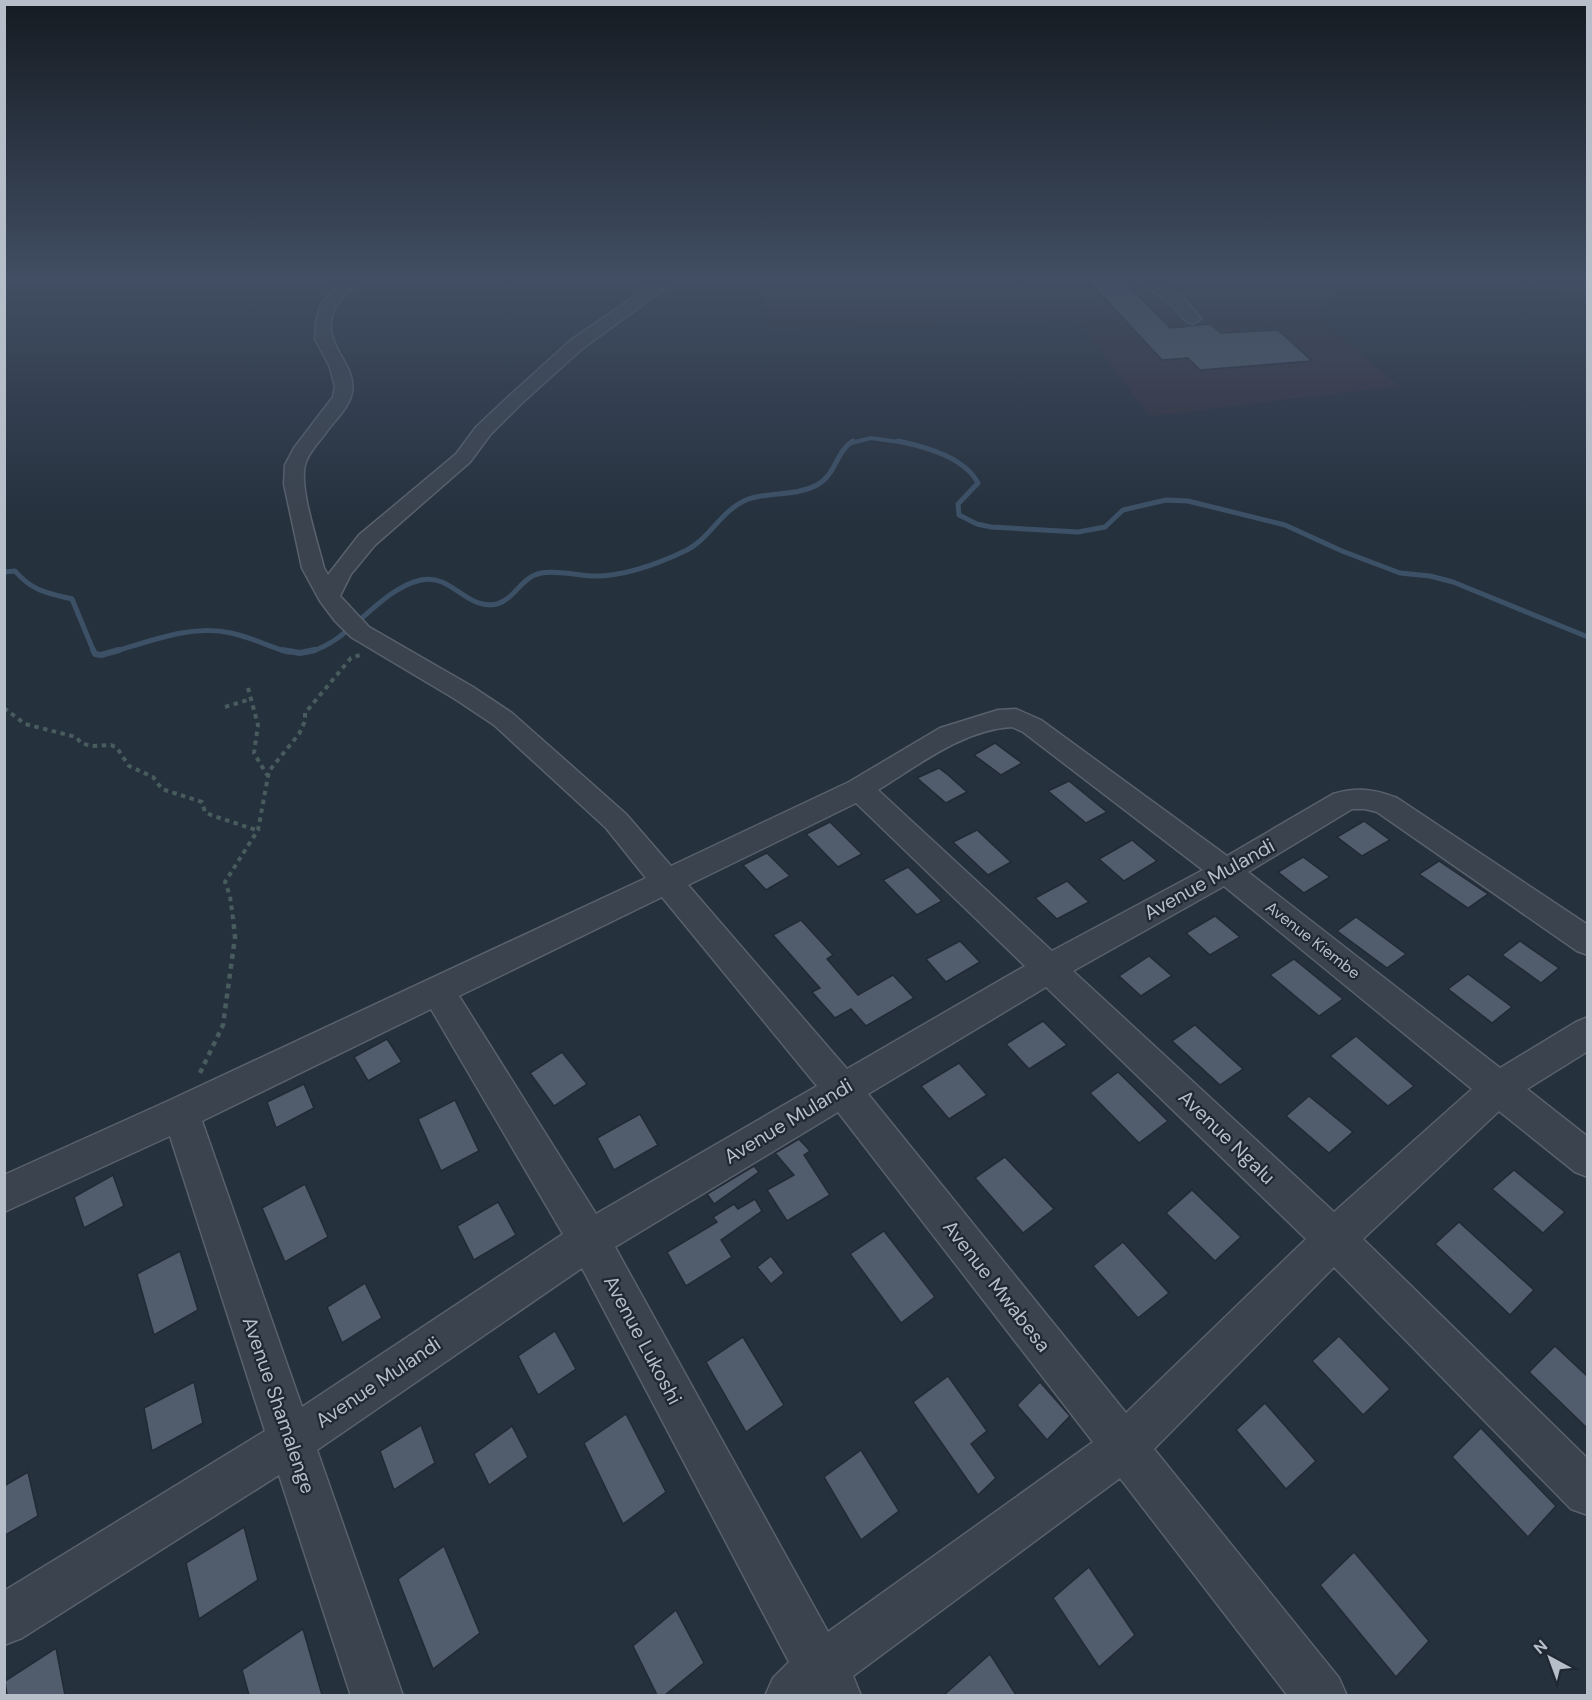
<svg xmlns="http://www.w3.org/2000/svg" width="1592" height="1700" font-family="'DM Sans',sans-serif">
<style>
.medical{fill:#33313f}
.lines{fill:none;stroke-linecap:round;stroke-linejoin:round}
.stream-far2{stroke:#3c5066;stroke-width:4}
.stream-far1{stroke:#3c5066;stroke-width:5}
.stream{stroke:#3c5066;stroke-width:6}
.building{fill:#515c6c;stroke:#212a35;stroke-width:1.5}
.minor-casing{stroke:#58616c;stroke-width:3}
.path-far1{stroke:#485c5e;stroke-width:4;stroke-dasharray:4.5 4.5;stroke-linecap:butt}
.path{stroke:#485c5e;stroke-width:4.5;stroke-dasharray:5 5;stroke-linecap:butt}
.minor{fill:#3a434e;fill-rule:evenodd}
.labels{text-anchor:middle;dominant-baseline:central;stroke-width:4.5;stroke-linejoin:round;paint-order:stroke}
.street-label{font-size:16px;fill:#b6bec9;stroke:#1f2833}
.near-street-label{font-size:20px;fill:#b6bec9;stroke:#1f2833}
</style>
<rect width="100%" height="100%" fill="#26313e"/>
<polygon class="medical" points="763,279 1348,279 1318,318 1399,386 1150,416 1077,320 768,330"/>
<g class="lines">
<polyline class="stream-far2" points="851,443 871,438 906,443"/>
<g class="stream-far1">
<path d="M898 441C926 447 964 457 978 483L958 504 959 515 977 524 991 527 1078 532 1105 527 1123 510 1166 500 1188 501 1285 525 1342 551 1400 573 1430 576 1453 582 1588 637"/>
<path d="M4 572 15 571C32 591 47 593 72 599L94 652"/>
<path d="M113 652C151 641 192 624 231 633 251 637 269 647 288 652"/>
<path d="M307 652C347 646 377 590 421 580 451 573 467 611 497 604 515 599 521 577 541 573 557 570 574 575 591 576 623 577 658 564 687 550 710 538 721 511 746 500 768 491 794 497 817 485 836 475 836 451 853 441"/>
</g>
<g class="stream">
<polyline points="93,650 95,654 101,655 119,650"/>
<polyline points="282,650 300,653 315,650"/>
</g>
</g>
<g class="building">
<polygon points="1087,279 1122,279 1170,328 1210,324 1221,333 1278,330 1312,361 1200,370 1188,358 1162,360"/>
<polygon points="995,743 1022,763 1001,775 974,755"/>
<polygon points="939,768 948,775 967,792 946,803 917,778"/>
<polygon points="1069,781 1107,812 1086,823 1048,791"/>
<polygon points="1364,821 1390,840 1362,856 1337,837"/>
<polygon points="830,822 862,854 838,867 806,834"/>
<polygon points="977,830 1011,862 988,875 953,842"/>
<polygon points="1132,840 1157,861 1124,881 1099,859"/>
<polygon points="767,853 790,876 766,890 743,865"/>
<polygon points="1303,857 1330,877 1304,893 1278,872"/>
<polygon points="1439,861 1488,894 1468,908 1419,874"/>
<polygon points="908,867 942,901 917,915 883,880"/>
<polygon points="1067,881 1089,902 1057,919 1035,898"/>
<polygon points="1215,916 1240,937 1210,955 1186,933"/>
<polygon points="1356,917 1406,954 1387,968 1337,931"/>
<polygon points="801,920 833,955 827,959 858,995 893,975 914,998 866,1026 851,1009 835,1018 812,992 820,988 773,935"/>
<polygon points="960,941 980,962 946,982 926,959"/>
<polygon points="1520,941 1559,968 1541,983 1502,955"/>
<polygon points="1149,956 1172,976 1141,996 1119,976"/>
<polygon points="1294,959 1343,999 1319,1016 1270,975"/>
<polygon points="1468,974 1512,1007 1492,1023 1448,989"/>
<polygon points="1043,1021 1067,1045 1029,1069 1006,1044"/>
<polygon points="1195,1025 1243,1069 1220,1085 1172,1041"/>
<polygon points="1356,1036 1414,1086 1388,1106 1330,1056"/>
<polygon points="387,1039 402,1062 368,1081 354,1057"/>
<polygon points="562,1052 587,1084 554,1106 530,1073"/>
<polygon points="959,1063 987,1095 949,1119 921,1086"/>
<polygon points="1118,1072 1168,1121 1139,1143 1090,1093"/>
<polygon points="304,1084 314,1108 276,1128 267,1102"/>
<polygon points="1309,1096 1353,1132 1329,1153 1286,1116"/>
<polygon points="455,1100 479,1151 441,1171 418,1119"/>
<polygon points="640,1114 658,1145 614,1170 597,1138"/>
<polygon points="799,1139 810,1151 804,1155 830,1195 787,1221 767,1190 794,1175 775,1153"/>
<polygon points="1005,1157 1054,1209 1023,1233 975,1178"/>
<polygon points="754,1166 759,1172 714,1204 707,1194"/>
<polygon points="1514,1170 1565,1212 1543,1233 1492,1189"/>
<polygon points="113,1175 124,1206 84,1228 74,1197"/>
<polygon points="305,1184 328,1237 285,1262 262,1208"/>
<polygon points="1192,1190 1241,1237 1215,1261 1166,1213"/>
<polygon points="755,1199 762,1211 721,1240 732,1257 686,1286 667,1252 717,1222 713,1217 734,1204 738,1209"/>
<polygon points="498,1202 516,1235 474,1260 457,1226"/>
<polygon points="1459,1222 1534,1290 1510,1315 1435,1244"/>
<polygon points="884,1231 935,1297 901,1323 850,1254"/>
<polygon points="1123,1242 1169,1293 1138,1318 1093,1266"/>
<polygon points="180,1251 198,1310 154,1335 137,1274"/>
<polygon points="771,1256 784,1273 771,1284 757,1267"/>
<polygon points="365,1283 382,1318 342,1343 327,1307"/>
<polygon points="555,1331 576,1369 538,1395 518,1356"/>
<polygon points="1339,1336 1390,1389 1363,1415 1312,1361"/>
<polygon points="743,1337 784,1405 746,1432 706,1362"/>
<polygon points="1555,1346 1587,1376 1587,1428 1529,1372"/>
<polygon points="948,1376 987,1431 971,1444 996,1478 978,1495 913,1402"/>
<polygon points="194,1382 203,1423 152,1451 144,1408"/>
<polygon points="1040,1382 1070,1416 1047,1440 1017,1405"/>
<polygon points="1265,1403 1316,1461 1286,1489 1236,1430"/>
<polygon points="626,1414 666,1492 623,1524 584,1443"/>
<polygon points="421,1425 435,1463 394,1490 380,1451"/>
<polygon points="512,1426 528,1457 489,1485 474,1454"/>
<polygon points="1481,1428 1556,1506 1528,1537 1452,1457"/>
<polygon points="861,1450 899,1511 861,1540 824,1477"/>
<polygon points="28,1472 38,1516 4,1536 4,1486"/>
<polygon points="244,1527 258,1580 199,1619 186,1563"/>
<polygon points="444,1546 480,1633 433,1669 398,1579"/>
<polygon points="1354,1552 1429,1641 1396,1677 1320,1585"/>
<polygon points="1089,1567 1135,1635 1099,1667 1053,1598"/>
<polygon points="676,1610 704,1663 665,1695 657,1695 633,1646"/>
<polygon points="303,1629 322,1695 249,1695 242,1670"/>
<polygon points="56,1648 65,1695 7,1695 5,1681"/>
<polygon points="990,1654 1016,1695 944,1695"/>
</g>
<g class="lines">
<defs>
<g id="minor">
<path d="M345 279H361C354 288 341 296 336 306 317 344 357 360 352 392 350 407 333 422 325 434 318 443 308 453 305 465 299 488 318 543 324 568L328 575 359 535 456 454 476 427 509 396 571 340 660 279H678L583 348 521 404 490 435 470 462 375 545 351 574 340 596 369 627 473 687 512 713 626 814 671 866 849 782 940 728 998 710 1016 709 1041 720 1227 856 1333 794C1357 787 1374 789 1397 798L1588 925V955L1577 951 1377 812 1365 809H1352L1248 872 1500 1068 1576 1022 1588 1017V1051L1527 1089 1588 1137V1177L1575 1172 1499 1111 1363 1239 1588 1459V1515L1571 1509 1334 1267 1154 1449 1339 1678 1347 1696H1288L1120 1478 853 1676 861 1696H765L773 1678 789 1662 582 1268 317 1450 403 1696H351L279 1475 22 1638 4 1645V1591L265 1431 170 1136 4 1212V1175L168 1101 646 878 606 828 494 725 455 699 351 637 335 621 320 601 302 568 284 484 285 465 294 448 333 397 335 386 329 365 315 339 316 321 321 304ZM1012 727 1023 732 1203 870 1052 951 878 790C919 765 962 730 1012 727ZM856 803 1025 966 847 1069 688 885ZM1224 886 1472 1089 1334 1212 1073 971ZM662 897 817 1086 596 1214 459 996ZM1046 987 1306 1239 1126 1413 868 1094ZM431 1009 563 1234 302 1407 202 1121ZM838 1112 1093 1442 828 1632 615 1247Z"/>
<path d="M1139 279H1155L1163 287 1182 296 1201 319 1193 324C1183 321 1179 312 1172 305 1162 294 1147 292 1139 279Z"/>
<polygon points="1527,279 1588,280 1588,290 1535,284"/>
</g>
</defs>
<use href="#minor" class="minor-casing"/>
<g class="path-far1">
<polyline points="248,688 258,725 254,753 267,775"/>
<polyline points="225,707 251,699"/>
<polyline points="4,708 25,724 76,737 81,743 91,746 111,745 117,748 129,766 153,777 162,789 202,802 205,812 211,815 256,830"/>
<polyline points="233,919 230,896 225,882 258,830 269,771 299,734 305,721 305,713 351,658 360,655"/>
</g>
<polyline class="path" points="200,1073 223,1025 235,937 233,918"/>
<use href="#minor" class="minor"/>
</g>
<linearGradient id="sky" x2="0" y2="1"><stop stop-color="#151b22"/><stop offset="0.54" stop-color="#414e63"/><stop offset="1" stop-color="#414e63" stop-opacity="0"/></linearGradient>
<rect width="1592" height="517" fill="url(#sky)"/>
<g class="labels">
<g class="street-label">
<text transform="translate(1313 940) rotate(38)">Avenue Kiembe</text>
</g>
<g class="near-street-label">
<text transform="translate(1209 879) rotate(-29)">Avenue Mulandi</text>
<text transform="translate(788 1121) rotate(-31)">Avenue Mulandi</text>
<text transform="translate(1227 1137) rotate(44)">Avenue Ngalu</text>
<text transform="translate(997 1286) rotate(52)">Avenue Mwabesa</text>
<text transform="translate(643 1340) rotate(62)">Avenue Lukoshi</text>
<text transform="translate(378 1382) rotate(-34)">Avenue Mulandi</text>
<text transform="translate(279 1405) rotate(71)">Avenue Shamalenge</text>
</g>
</g>
<rect width="1592" height="1700" fill="none" stroke="#b6bec9" stroke-width="12"/>
<g transform="translate(1550 1658) rotate(319)" stroke="#1f2833" stroke-width="4.5" paint-order="stroke">
<path d="M0-4.5L10 22L0 15L-10 22Z" fill="#b6bec9"/>
<text y="-9" font-size="16" font-weight="bold" text-anchor="middle" fill="#b6bec9">N</text>
</g>
</svg>
